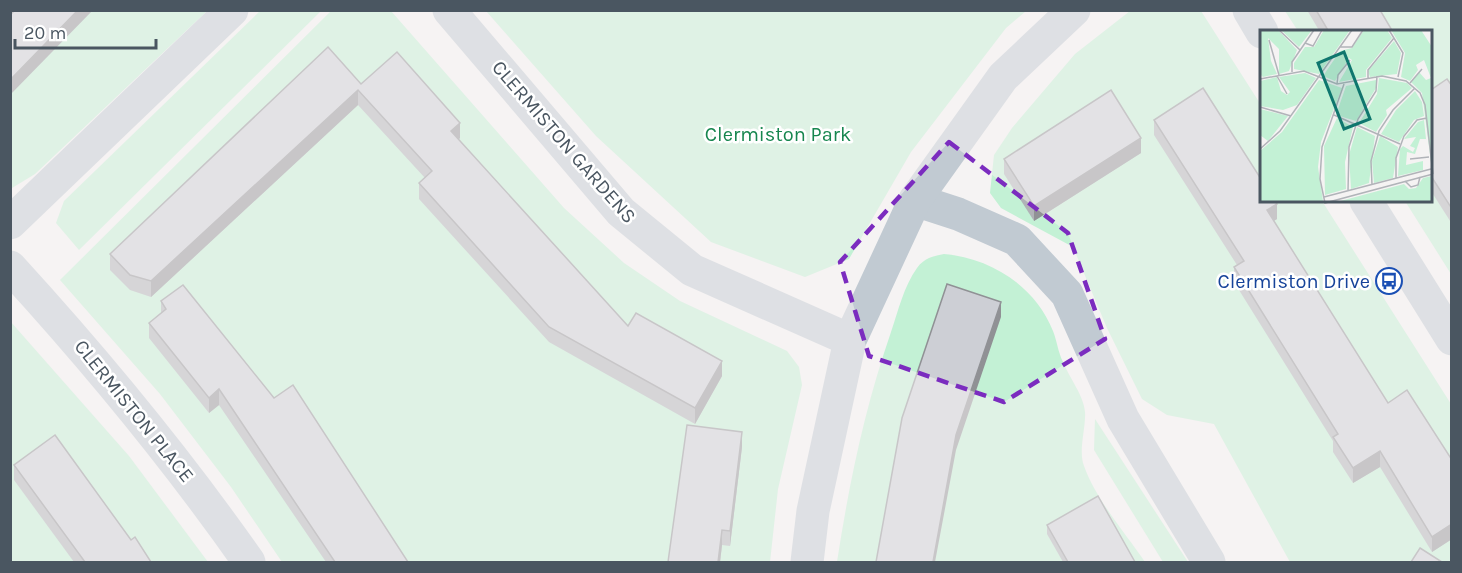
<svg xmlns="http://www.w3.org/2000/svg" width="1462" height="573" font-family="Karla,sans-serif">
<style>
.green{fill:#c3f1d5}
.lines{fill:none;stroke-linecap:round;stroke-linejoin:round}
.minor{stroke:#c1cad2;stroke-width:33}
.wall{fill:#b0b2b7}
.shaded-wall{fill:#909195}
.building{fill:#cdcfd5;stroke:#909195;stroke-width:1.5}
.marked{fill:none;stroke:#7b2cbf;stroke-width:4.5;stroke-dasharray:12 8;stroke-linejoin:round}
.labels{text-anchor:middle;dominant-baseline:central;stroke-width:5;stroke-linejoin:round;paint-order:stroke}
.park-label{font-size:20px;fill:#17864f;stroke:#fff}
.street-label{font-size:20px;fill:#4a5661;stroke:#fff}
.transit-label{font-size:20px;fill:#164399;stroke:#fff;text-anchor:end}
.inset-road{fill:none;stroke:#b1b4b9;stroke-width:1.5}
.view{fill:#0f766e;fill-opacity:0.15;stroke:#0f766e;stroke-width:3}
.inset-edge{fill:none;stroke:#4a5661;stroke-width:3}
</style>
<rect width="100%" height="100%" fill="#f5f3f3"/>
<g class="green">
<polygon points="10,11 207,11 35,174 12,188"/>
<polygon points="260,11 321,11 79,250 56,223 64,201"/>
<polygon points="331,11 391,11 564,208 624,263 680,301 787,351 799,367 802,385 778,489 770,562 282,562 231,487 160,394 60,280"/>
<polygon points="486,11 1026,11 1006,28 911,152 849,259 805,277 711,242 596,136"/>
<polygon points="1130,11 1201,11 1261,105 1261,201 1322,201 1451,404 1451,562 1290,562 1214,424 1167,415 1142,399 1107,328 1073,247 1001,208 990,193 994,155 1012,128 1075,54"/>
<polygon points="1285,11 1451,11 1451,274 1405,201 1430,201 1430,32 1298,31"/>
<path d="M944 254C991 258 1035 286 1053 331 1057 341 1058 352 1063 362 1069 377 1084 396 1085 412 1086 428 1078 451 1084 466 1095 498 1126 534 1145 562H837C849 484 865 407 891 332 898 311 904 286 917 268 924 258 933 256 944 254Z"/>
<polygon points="10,321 129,456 208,562 11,562"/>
<polygon points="1095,419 1188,562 1163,562 1094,450"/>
</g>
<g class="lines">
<g class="minor">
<polyline points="449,10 621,212 692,270 850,340"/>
<polyline points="1249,10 1262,32"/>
<polyline points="915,200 958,214 1017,240 1067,294 1123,419 1209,562"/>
<polyline points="1366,201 1452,339"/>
<polyline points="10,223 232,10"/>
<path d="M10 267C96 361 176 458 249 562"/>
<polyline points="807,562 813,511 850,340 915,200 1003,77 1074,10"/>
</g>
</g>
<g class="wall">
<polygon points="1307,10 1380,10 1393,32 1320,32"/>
<polygon points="361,84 460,138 458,140 628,326 722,376 695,424 549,342 419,199 419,183 425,178 358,105 151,297 130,290 110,270 110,254"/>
<polygon points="1452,86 1452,224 1431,191 1431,90"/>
<polygon points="1154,120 1277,219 1274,221 1388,403 1452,460 1452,539 1432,552 1380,467 1353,483 1333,452 1333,441 1234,282 1234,267 1237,265 1154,135"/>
<polygon points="1141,153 1034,221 1004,174 1004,159"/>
<polygon points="161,301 274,398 408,562 326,562 219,405 209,413 149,338 149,323 161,313"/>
<polygon points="742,447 730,546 722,545 720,562 668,562"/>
<polygon points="14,465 131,540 151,562 74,562 14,480"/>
<polygon points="1047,525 1135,562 1063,562 1047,534"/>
</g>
<g class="shaded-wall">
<polygon points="78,10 93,10 10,95 10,80"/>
<polygon points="358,90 358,105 151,297 151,281"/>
<polygon points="460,123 460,138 451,147 451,131"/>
<polygon points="1141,138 1141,153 1034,221 1034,206"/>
<polygon points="1277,204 1277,219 1267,225 1267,210"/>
<polygon points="1001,302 1001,317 956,450 935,562 933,562 956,435"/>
<polygon points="722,361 722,376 695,424 695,408"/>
<polygon points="219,389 219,405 209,413 209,398"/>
<polygon points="742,432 742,447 730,546 730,531"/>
<polygon points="1380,451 1380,467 1353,483 1353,468"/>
<polygon points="1452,524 1452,539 1432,552 1432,537"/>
<polygon points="722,530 722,545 720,562 718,562"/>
</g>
<g class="building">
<polygon points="15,10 78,10 10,80 10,15"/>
<polygon points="1316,10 1380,10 1393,32 1329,32"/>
<polygon points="328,47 361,84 397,52 460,123 451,131 628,326 636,313 722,361 695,408 549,327 419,183 432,171 358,90 151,281 130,275 110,254"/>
<polygon points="1447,79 1452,86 1452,209 1431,176 1431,90"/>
<polygon points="1203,88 1261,179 1261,201 1275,201 1277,204 1267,210 1388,403 1407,390 1452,460 1452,524 1432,537 1380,451 1353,468 1333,437 1338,434 1234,267 1244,261 1154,120"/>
<polygon points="1111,90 1141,138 1034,206 1004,159"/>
<polygon points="947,284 1001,302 956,435 933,562 876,562 902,418"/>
<polygon points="183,285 274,398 293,385 408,562 335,562 219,389 209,398 149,323 166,309 161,301"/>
<polygon points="687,425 742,432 730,531 722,530 718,562 668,562"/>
<polygon points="55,435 131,540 135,537 151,562 85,562 14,465"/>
<polygon points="1098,496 1135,562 1068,562 1047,525"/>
<polygon points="1420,548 1442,562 1411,562"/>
</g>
<path d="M0 0H1462V573H0ZM949 142 1068 233 1105 339 1004 402 869 356 840 262Z" fill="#f5f3f3" fill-opacity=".55" fill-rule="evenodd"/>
<path class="marked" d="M949 142 1068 233 1105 339 1004 402 869 356 840 262Z"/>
<defs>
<symbol id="bus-ring" viewBox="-11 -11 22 22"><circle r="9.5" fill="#fff" stroke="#1a4fb4" stroke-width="1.5"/><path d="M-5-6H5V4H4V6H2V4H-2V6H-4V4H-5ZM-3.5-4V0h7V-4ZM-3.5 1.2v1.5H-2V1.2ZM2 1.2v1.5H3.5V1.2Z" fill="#1a4fb4"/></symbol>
</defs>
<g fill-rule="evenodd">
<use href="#bus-ring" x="1374" y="266" width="30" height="30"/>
</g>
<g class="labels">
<g class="park-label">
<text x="778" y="134">Clermiston Park</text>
</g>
<g class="street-label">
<text transform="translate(564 142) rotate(49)">CLERMISTON GARDENS</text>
<text transform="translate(134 411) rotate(51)">CLERMISTON PLACE</text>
</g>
<g class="transit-label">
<text x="1370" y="281">Clermiston Drive</text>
</g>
</g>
<g transform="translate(1260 30)">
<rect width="172" height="172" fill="#f5f3f3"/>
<path d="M0 0H18L37 20 29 41 19 44V19L8 8 11 31 17 44 3 47 0 44ZM21 0H52L39 17ZM64 0H90L59 44 34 39V33L45 17H54ZM104 0H127L132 8 106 40V47L79 52 92 30 89 28 75 51 63 46 80 21 92 18ZM131 0H161L172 17V140L162 63 151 52 159 42 166 50 171 48 164 30 156 35 158 40 150 51 141 47 145 23ZM134 11 141 23 137 44 110 47 108 41ZM45 43 56 48 37 75 23 80 0 76V51L17 47 21 61 27 65 30 62 19 47ZM119 48 147 53 152 58 126 80 127 85 116 102 99 93 117 64ZM59 50 82 58 61 112 58 137 63 171 0 173V121L22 102ZM116 50V58L96 91 76 85 86 56ZM155 61 162 72 164 86 154 90 139 112 121 104 136 80ZM0 79 28 86 8 111 0 105ZM77 88 93 97 85 132 86 159 65 165 64 116ZM164 90 166 109H160L155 124 147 122 146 135 163 131V140L138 146 140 119 143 116 153 122 155 118 150 116 156 107 144 109 158 92ZM97 97 115 106 109 153 91 159 89 125ZM120 106 138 117 133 148 114 153 112 131ZM172 146V172L73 173 144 154 149 159 156 158 163 148Z" fill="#c3f1d5"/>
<path class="inset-road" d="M19 0 40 20M129 0 143 23 138 47M9 10 19 45M45 13 53 16 62 0M80 17H92L103 0M32 42V32L54 0M17 46 27 64M0 49 44 41 77 54 122 46 146 51 160 63 165 75 173 144M108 49V40L134 8M150 53 162 39M77 54 78 45 90 30M84 54 62 117 60 149 65 173 173 144M0 77 31 86M74 85 140 114M0 119 20 101 92 0M150 129 169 127M136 149V128L144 106 157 90 167 88M145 151 151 157 158 155 160 147M112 155 111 131 119 101 133 80 155 58M88 161 89 117 98 89 116 61 117 46M64 167 171 139"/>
<path class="view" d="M84 22 110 89 84 99 58 33Z"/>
<rect width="172" height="172" class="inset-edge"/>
</g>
<rect width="1462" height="573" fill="none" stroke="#4a5661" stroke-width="24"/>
<path d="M15 39v9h141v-9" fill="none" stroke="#4a5661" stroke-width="3"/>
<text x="24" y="39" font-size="18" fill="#4a5661" stroke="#ffffff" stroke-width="4.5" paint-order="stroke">20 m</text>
</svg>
